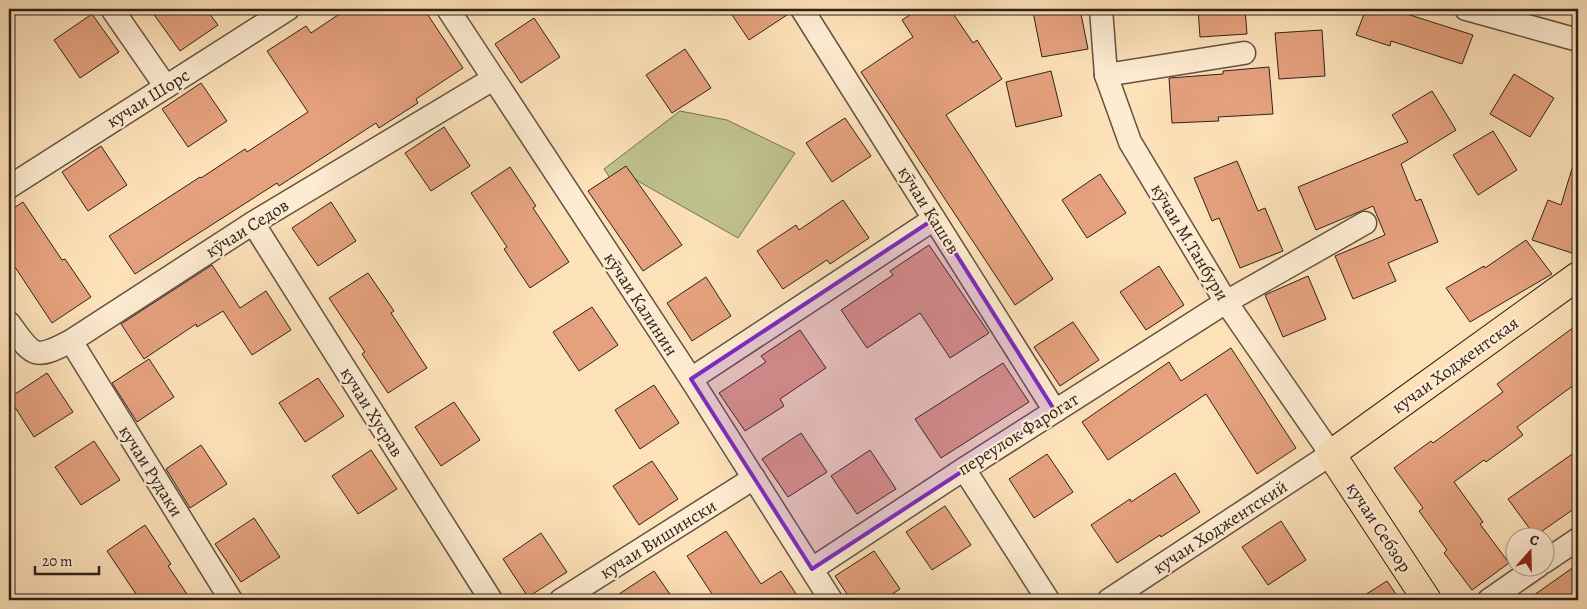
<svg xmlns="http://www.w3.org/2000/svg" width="1587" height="609" font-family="Alegreya,serif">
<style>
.green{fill:#c0c28e;stroke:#787254}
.building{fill:#e5a17e;stroke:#2f221b}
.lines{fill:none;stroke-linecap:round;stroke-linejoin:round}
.minor-casing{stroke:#625242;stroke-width:25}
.major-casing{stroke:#2f221b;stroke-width:30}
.minor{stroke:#feecd2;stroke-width:22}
.major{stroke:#fde1b9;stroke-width:28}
.marked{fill:#7b2cbf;fill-opacity:0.2;stroke:#7b2cbf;stroke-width:4;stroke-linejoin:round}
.labels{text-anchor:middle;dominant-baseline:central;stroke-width:4.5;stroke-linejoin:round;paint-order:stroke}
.street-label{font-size:18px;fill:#2f221b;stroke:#feecd2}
</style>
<rect width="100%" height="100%" fill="#fde1b9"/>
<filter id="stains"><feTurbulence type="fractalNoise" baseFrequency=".004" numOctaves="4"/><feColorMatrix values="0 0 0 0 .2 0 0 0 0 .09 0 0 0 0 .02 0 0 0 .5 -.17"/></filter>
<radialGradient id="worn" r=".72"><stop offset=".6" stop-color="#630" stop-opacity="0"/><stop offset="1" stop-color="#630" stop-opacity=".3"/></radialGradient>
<polygon class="green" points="680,111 727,120 795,153 738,238 636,180 619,192 604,169"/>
<g class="building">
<polygon points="150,9 206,9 218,25 180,51"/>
<polygon points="347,9 424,9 463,68 416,99 418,103 379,128 376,123 279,186 277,183 135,274 109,236 200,177 201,178 245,149 247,152 308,112 267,51 306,26 311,33"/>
<polygon points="728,9 789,9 790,13 749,40"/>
<polygon points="919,9 950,9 973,43 977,40 1002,79 946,115 1053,279 1015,305 861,72 913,37 902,20"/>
<polygon points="1048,9 1080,9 1088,49 1042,57 1033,12"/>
<polygon points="1198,9 1245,9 1247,34 1200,37"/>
<polygon points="1366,9 1391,9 1473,35 1462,64 1391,41 1390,46 1356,35"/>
<polygon points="92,14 119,52 80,78 54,40"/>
<polygon points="534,18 560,57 521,83 495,44"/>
<polygon points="1322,30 1325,76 1279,79 1275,33"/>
<polygon points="685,49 711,88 672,113 646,75"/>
<polygon points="1269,67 1273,114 1218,117 1219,121 1172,123 1169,78 1223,74 1223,71"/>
<polygon points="1051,71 1062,116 1016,127 1006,82"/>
<polygon points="1514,74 1554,98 1530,137 1490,114"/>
<polygon points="201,83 227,121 188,147 162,109"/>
<polygon points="1432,91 1456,130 1401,164 1416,201 1421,199 1438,242 1388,263 1396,281 1353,299 1335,256 1385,235 1373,206 1316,230 1298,187 1408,142 1392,115"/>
<polygon points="845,118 871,156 832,182 806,143"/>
<polygon points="444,127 470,166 431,191 405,153"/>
<polygon points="1493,131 1517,170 1478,195 1453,155"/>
<polygon points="101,146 127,185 88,211 62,172"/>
<polygon points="1237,161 1258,211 1265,208 1283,251 1240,268 1219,218 1212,221 1194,178"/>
<polygon points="1574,162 1578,163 1578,255 1532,240 1548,200 1561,205"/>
<polygon points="626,166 682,245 643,271 588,191"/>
<polygon points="510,167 536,206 533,208 569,262 530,288 504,249 507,247 471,193"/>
<polygon points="1100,174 1126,213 1087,238 1062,200"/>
<polygon points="843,200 869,238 830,264 827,260 783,289 757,251 796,225 799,230"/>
<polygon points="23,202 62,260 65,259 91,297 52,323 9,258 9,211"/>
<polygon points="331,202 356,241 318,266 292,228"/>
<polygon points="1526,240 1552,274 1470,322 1446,288 1484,266 1485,268"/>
<polygon points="929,245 989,333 950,358 920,313 867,348 841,310 893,275 890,271"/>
<polygon points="212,265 240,308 266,291 291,330 252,355 223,311 197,327 196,324 144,359 121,324"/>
<polygon points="1159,266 1184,305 1146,330 1120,292"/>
<polygon points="368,273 394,311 391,313 427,368 388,393 362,354 365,352 329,298"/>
<polygon points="1308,276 1326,319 1283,337 1265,295"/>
<polygon points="706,277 731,316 692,341 667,303"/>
<polygon points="592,307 618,345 579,371 553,332"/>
<polygon points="1073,322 1099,360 1060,386 1034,347"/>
<polygon points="1578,324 1578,382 1517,427 1523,435 1486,462 1484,460 1454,482 1483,522 1480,524 1509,563 1472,590 1444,553 1447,550 1419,511 1423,508 1394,468 1431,441 1433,443 1503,392 1497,384"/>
<polygon points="800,330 826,368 780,399 784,406 745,431 719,393 766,362 761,356"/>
<polygon points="1231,348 1296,448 1257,474 1206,394 1108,460 1082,422 1169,362 1181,381"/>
<polygon points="149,359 174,397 137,422 112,383"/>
<polygon points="1003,363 1029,402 941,458 915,419"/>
<polygon points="47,373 73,412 34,437 9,398"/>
<polygon points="318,378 344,416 305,442 279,403"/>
<polygon points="654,385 679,423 640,449 615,410"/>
<polygon points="454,402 480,440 441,466 415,427"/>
<polygon points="801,433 827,472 788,497 762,459"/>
<polygon points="94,441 120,480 81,505 55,467"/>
<polygon points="201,445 227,484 190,508 166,469"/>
<polygon points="371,450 397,489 358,514 332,476"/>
<polygon points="870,450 896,489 857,514 831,476"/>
<polygon points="1578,450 1578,506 1535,536 1508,499"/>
<polygon points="1047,454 1073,492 1034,518 1009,479"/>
<polygon points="652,461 678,499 639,525 613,486"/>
<polygon points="1175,473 1200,512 1161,537 1160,535 1117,563 1091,525 1130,499 1131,502"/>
<polygon points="945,506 971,545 932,570 906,532"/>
<polygon points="254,518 280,557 241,582 215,544"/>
<polygon points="1281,521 1306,560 1268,585 1242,547"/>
<polygon points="145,525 171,564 168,566 191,600 140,600 107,551"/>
<polygon points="726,531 761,584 781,571 800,600 716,600 687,556"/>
<polygon points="541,533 567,572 528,597 503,559"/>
<polygon points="874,551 900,589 883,600 851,600 835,576"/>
<polygon points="1578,564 1578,600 1527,600"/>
<polygon points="654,571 674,600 610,600"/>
<polygon points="1387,581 1400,600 1357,600"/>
</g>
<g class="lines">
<defs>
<g id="minor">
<polyline points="112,9 166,87"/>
<polyline points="448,9 691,379 831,600"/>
<polyline points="802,9 1055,411"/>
<polyline points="1101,9 1106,75 1130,142 1226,302 1331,454 1109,600"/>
<polyline points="1466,9 1578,40"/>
<polyline points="1106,75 1244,53"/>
<polyline points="9,187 288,9"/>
<polyline points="253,223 491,600"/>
<path d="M9 323C33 356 33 361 71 341L253 223 493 79"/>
<polyline points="71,341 231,600"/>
<polyline points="691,379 934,219"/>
<polyline points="964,469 1048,600"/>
<polyline points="1544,562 1578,539"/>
<polyline points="812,569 964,469 1226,302 1365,223"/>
<polyline points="561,600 754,478"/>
<polyline points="1489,600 1538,566"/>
</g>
<polyline id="major" points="1427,600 1331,454 1578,276"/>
</defs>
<use href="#minor" class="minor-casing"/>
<use href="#major" class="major-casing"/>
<use href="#minor" class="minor"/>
<use href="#major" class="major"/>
</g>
<path class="marked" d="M934 219 1055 411 812 569 691 379Z"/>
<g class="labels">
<g class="street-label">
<text transform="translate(148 98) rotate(-32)">кучаи Шорс</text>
<text transform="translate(929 210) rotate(58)">кӯчаи Кашев</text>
<text transform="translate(247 228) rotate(-32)">кӯчаи Седов</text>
<text transform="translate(1190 242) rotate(59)">кӯчаи М.Танбури</text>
<text transform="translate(641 304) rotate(57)">кӯчаи Калинин</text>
<text transform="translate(1455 365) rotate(-36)">кучаи Ходжентская</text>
<text transform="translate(372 412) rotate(58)">кучаи Хусрав</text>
<text transform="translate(1018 434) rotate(-32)">переулок Фарогат</text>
<text transform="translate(151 471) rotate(58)">кучаи Рудаки</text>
<text transform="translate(1220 527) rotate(-33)">кучаи Ходжентский</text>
<text transform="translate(1379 527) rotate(57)">кучаи Себзор</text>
<text transform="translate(658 539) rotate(-32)">кучаи Вишински</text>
</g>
</g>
<rect width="1587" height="609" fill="none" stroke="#fde1b9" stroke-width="30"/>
<rect x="10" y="10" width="1567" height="589" fill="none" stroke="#2f221b" stroke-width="2.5"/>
<rect x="15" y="15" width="1557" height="579" fill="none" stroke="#2f221b"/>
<g transform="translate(1530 552) rotate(20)"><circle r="24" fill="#feecd2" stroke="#ab9b89"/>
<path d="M0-4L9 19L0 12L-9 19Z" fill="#8f2418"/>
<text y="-8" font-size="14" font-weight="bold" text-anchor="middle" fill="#2f221b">С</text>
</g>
<path d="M35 566v8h64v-8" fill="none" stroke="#2f221b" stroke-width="2.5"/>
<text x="42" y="566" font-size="15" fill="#2f221b" stroke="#feecd2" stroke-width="4" paint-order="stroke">20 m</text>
<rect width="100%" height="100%" filter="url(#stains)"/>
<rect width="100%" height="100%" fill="url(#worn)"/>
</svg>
